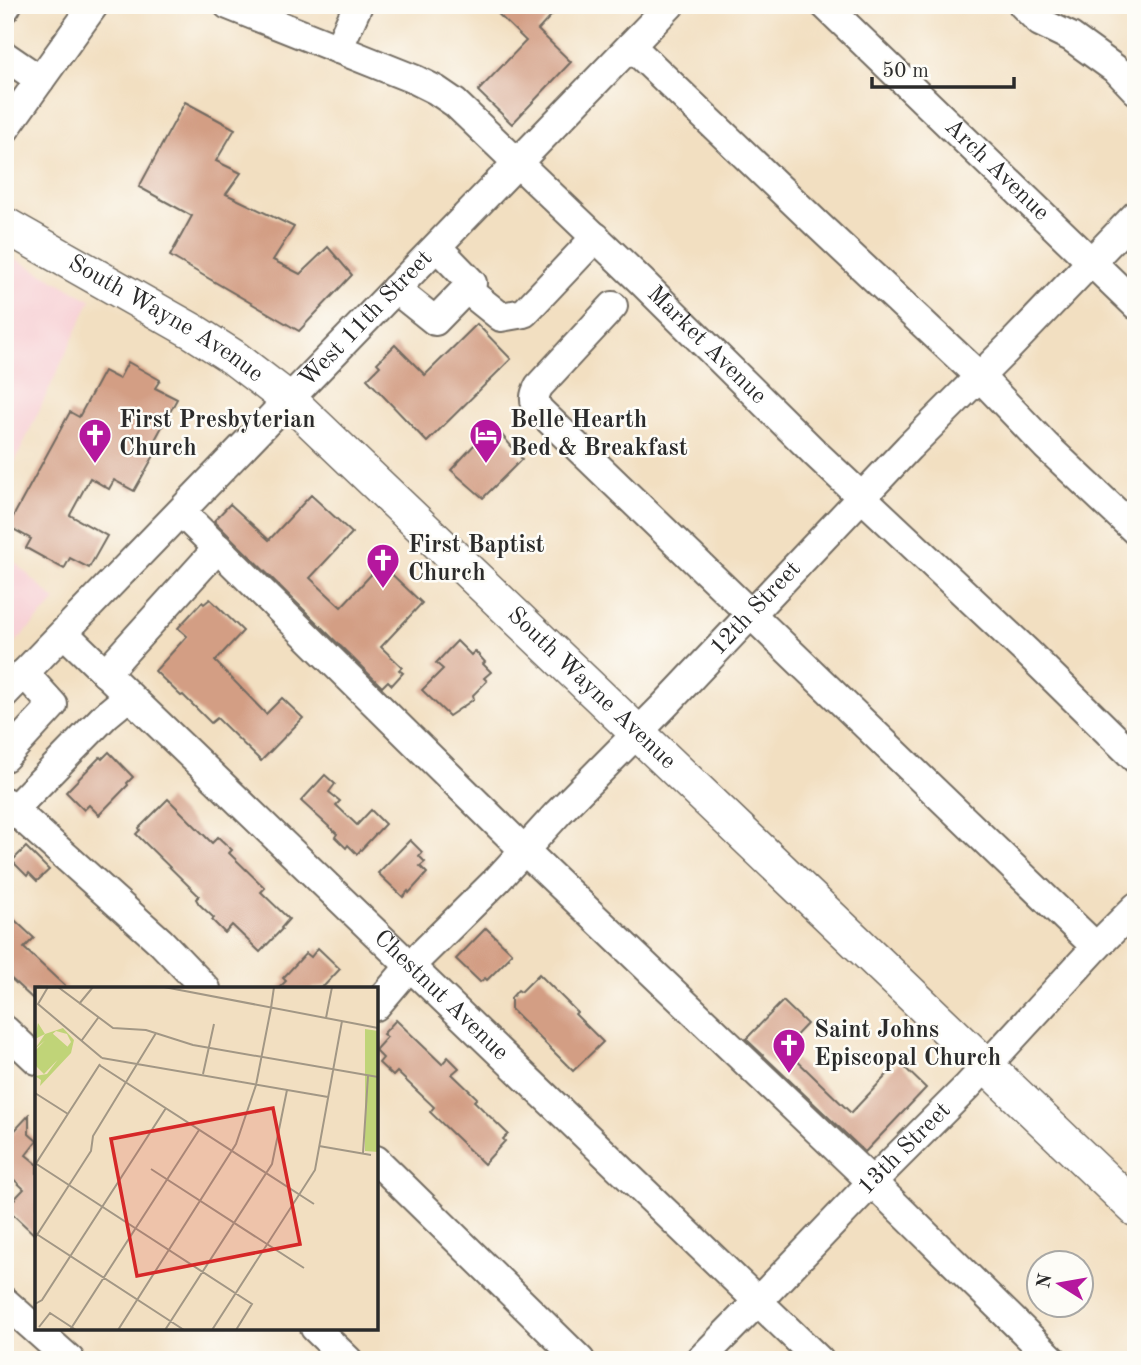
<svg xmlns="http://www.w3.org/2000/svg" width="1141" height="1365" font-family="'Old Standard TT',serif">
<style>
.built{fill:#f7cfd4}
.building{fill:#d39e84}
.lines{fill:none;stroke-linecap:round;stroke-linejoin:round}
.minor-casing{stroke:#716a60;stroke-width:32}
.major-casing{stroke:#716a60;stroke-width:38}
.minor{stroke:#fff;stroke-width:28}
.major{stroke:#fff;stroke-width:35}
.labels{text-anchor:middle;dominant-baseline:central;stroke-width:5;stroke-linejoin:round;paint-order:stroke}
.street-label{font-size:24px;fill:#2b2b2b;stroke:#fdfcf7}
.poi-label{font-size:24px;font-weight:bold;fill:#2b2b2b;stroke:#fdfcf7;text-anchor:start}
.inset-road{fill:none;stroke:#a29785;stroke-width:2}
.view{fill:#d62828;fill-opacity:0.15;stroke:#d62828;stroke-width:3.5}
.inset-edge{fill:none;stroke:#2b2b2b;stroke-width:3.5}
</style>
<rect width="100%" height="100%" fill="#fdfcf7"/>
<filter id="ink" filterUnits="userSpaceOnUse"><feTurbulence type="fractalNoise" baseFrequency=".0143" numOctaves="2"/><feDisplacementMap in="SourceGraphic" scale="14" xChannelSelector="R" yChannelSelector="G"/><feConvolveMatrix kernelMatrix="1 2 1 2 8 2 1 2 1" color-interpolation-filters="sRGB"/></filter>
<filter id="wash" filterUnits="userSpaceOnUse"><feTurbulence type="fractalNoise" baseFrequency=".00686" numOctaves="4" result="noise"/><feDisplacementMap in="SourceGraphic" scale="28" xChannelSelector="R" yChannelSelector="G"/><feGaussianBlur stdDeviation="1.57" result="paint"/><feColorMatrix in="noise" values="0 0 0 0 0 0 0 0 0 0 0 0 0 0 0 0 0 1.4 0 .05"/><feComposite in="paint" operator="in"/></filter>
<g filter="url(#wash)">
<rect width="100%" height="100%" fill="#f2dfc1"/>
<g class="built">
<polygon points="5,253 91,300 5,483"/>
<polygon points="5,553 56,601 5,653"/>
</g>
<g id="blocks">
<g class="building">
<polygon points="489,5 561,5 538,30 571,62 512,124 478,91 526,41"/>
<polygon points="185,102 235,129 216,161 241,173 226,194 294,227 273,260 300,274 328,247 352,275 299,331 170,256 192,216 139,187"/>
<polygon points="477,324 511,359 427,442 367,379 380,366 377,363 395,345 425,375"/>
<polygon points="128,362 160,380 155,388 177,399 150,449 156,452 134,491 114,480 109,489 90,478 70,515 107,536 89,568 70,558 64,569 26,548 31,539 8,526 70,412 79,417 104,371 119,379"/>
<polygon points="496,428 522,459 483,498 451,470 488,430"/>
<polygon points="311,495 352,533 310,578 341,607 381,564 422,603 381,647 402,667 399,670 403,673 392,685 388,681 382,687 214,521 230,504 269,540"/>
<polygon points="210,599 243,631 215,661 266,714 282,698 303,718 261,761 217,718 211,723 183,695 181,696 155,671 187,636 178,628 202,602 204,604"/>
<polygon points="457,641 471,655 475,651 485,662 483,664 491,672 484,678 487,681 473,695 474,699 449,716 422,690 443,669 436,663"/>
<polygon points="109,752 133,777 127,783 128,785 99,815 89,805 84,810 66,792 100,757 102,759"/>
<polygon points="325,775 335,784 329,792 340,801 336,805 357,825 371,810 385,824 357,854 348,845 346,848 335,837 337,834 301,801"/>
<polygon points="168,799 212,843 218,837 232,850 229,853 265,888 261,892 289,919 281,928 282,929 260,952 232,925 225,933 212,920 214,918 199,904 196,899 199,896 136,834 140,830 139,828"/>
<polygon points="410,840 422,852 419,856 425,862 420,866 427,873 409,893 408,891 403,897 378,873"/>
<polygon points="26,847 49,870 37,881 29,873 27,876 12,861"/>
<polygon points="5,911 34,938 24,948 68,989 37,989 37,993 32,998 5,973"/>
<polygon points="486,928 512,953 508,957 509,958 487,980 485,978 480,982 456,959"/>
<polygon points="318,948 340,969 324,986 310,989 278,989 286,981 283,978 306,953 311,957"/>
<polygon points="539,974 577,1012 575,1014 603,1042 573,1071 511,1009 511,998 518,990 521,992"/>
<polygon points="783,1001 807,1024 784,1048 851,1113 899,1062 926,1088 865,1152 746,1039"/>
<polygon points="396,1020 442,1064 448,1057 459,1068 452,1074 477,1098 474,1101 508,1134 503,1139 505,1141 484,1164 430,1112 434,1107 397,1072 393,1076 379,1063 383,1058 376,1051 376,1049 387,1037 383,1034"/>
<polygon points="29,1115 29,1134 37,1141 26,1155 37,1164 37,1237 6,1208 24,1189 5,1171 5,1141"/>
</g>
</g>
</g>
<g filter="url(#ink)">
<use href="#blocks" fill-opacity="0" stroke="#716a60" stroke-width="2"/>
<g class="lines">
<defs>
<g id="minor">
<path id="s1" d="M228 5 416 80 436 90 455 103 641 281 816 454 1028 653 1136 759"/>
<path id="s2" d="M825 5 1136 305"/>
<polyline points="1023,5 1040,22 1071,37 1118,71 1136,90"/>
<polyline points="5,8 7,5"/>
<polyline points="631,46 819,226 979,376 1046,446 1136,531"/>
<polyline points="338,49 358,5"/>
<polyline points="5,56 40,80 5,129"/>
<polyline points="40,80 94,5"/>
<polyline points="395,289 435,321 472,283 437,247"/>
<polyline points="466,289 501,317 524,313 596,237"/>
<path d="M613 306 539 386C534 395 533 401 539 410L1096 947"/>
<polyline points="181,512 524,850 872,1182 1053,1360"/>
<path id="s3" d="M64 633 819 1360"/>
<polyline points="105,673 218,548"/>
<path id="s4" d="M5 693 670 5"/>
<polyline points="5,757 53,705 24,673"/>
<polyline points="5,802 161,942 206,989"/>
<polyline points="14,809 106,715 129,696"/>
<path id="s5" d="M376 1006 410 966 498 879 558 813 664 706 909 447 1010 346 1136 215"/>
<polyline points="5,1030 37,1060"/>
<polyline points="376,1160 580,1360"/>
<polyline points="5,1302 70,1360"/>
<polyline points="315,1328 348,1360"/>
<path id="s6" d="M700 1360 758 1301 872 1182 967 1087 1096 947 1136 907"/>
</g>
<g id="major">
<path id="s7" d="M5 225 194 332 233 357 289 400 1136 1209"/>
</g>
</defs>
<use href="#minor" class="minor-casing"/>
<use href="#major" class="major-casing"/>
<use href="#minor" class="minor"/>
<use href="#major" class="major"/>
</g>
</g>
<defs>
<symbol id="church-pin" viewBox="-11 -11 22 30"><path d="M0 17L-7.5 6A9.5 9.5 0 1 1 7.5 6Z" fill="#b5179e" stroke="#fdfcf7"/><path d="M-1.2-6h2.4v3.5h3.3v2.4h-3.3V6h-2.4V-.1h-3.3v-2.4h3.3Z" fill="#fff"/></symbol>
<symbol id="hotel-pin" viewBox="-11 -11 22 30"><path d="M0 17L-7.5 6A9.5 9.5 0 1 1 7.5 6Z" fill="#b5179e" stroke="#fdfcf7"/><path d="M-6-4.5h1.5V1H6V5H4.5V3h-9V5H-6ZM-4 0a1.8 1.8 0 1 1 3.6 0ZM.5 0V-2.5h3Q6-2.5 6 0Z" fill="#fff"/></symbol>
</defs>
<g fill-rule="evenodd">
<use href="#church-pin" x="76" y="416" width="38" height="52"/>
<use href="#hotel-pin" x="467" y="416" width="38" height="52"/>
<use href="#church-pin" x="364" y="541" width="38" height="52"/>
<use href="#church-pin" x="770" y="1026" width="38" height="52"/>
</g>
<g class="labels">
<g class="street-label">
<text stroke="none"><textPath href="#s2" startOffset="238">Arch Avenue</textPath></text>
<text stroke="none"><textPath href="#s4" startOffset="520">West 11th Street</textPath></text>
<text stroke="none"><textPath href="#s7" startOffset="186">South Wayne Avenue</textPath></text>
<text stroke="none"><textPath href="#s1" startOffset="597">Market Avenue</textPath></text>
<text stroke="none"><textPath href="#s5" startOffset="550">12th Street</textPath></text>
<text stroke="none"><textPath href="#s7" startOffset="752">South Wayne Avenue</textPath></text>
<text stroke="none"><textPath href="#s3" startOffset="523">Chestnut Avenue</textPath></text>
<text stroke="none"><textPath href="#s6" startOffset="294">13th Street</textPath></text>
</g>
<g class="poi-label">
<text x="119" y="421">First Presbyterian<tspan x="119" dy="28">Church</tspan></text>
<text x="510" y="421">Belle Hearth<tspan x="510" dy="28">Bed &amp; Breakfast</tspan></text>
<text x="408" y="546">First Baptist<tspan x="408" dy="28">Church</tspan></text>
<text x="814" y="1031">Saint Johns<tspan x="814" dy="28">Episcopal Church</tspan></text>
</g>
</g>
<g transform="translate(35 987)">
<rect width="343" height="343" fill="#f2dfc1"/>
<path d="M3 36 10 47 28 41 39 53 36 66 5 99 6 93 0 89 12 87 36 55 32 47 21 44 0 62 10 47 0 52ZM17 46 34 61 9 87 0 78V64Z" fill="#c0d478"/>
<path d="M330 42 343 44V165L330 164Z" fill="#c0d478"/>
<path class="inset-road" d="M13 0 3 17 67 71M23 0 78 41 111 43 158 58 343 90M129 0 343 41M44 17 58 0M236 21 239 0M291 31 297 0M47 53 63 31M67 71 293 110M64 78 279 217M168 87 179 37M0 106 33 127M284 159 336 168M328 166 333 89M0 176 217 317 201 343M0 178 65 77M116 182 269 281M0 246 149 343M0 251 56 164 58 149 121 46M0 317 7 313 131 121M4 340 15 326 41 343M35 343 164 143M83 343 201 157 221 98 236 21M130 343 237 177 252 103M177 343 280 183 307 34"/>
<path class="view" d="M238 121 265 257 102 289 76 152Z"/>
<rect width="343" height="343" class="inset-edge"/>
</g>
<rect width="1141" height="1365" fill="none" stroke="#fdfcf7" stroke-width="28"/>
<g transform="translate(1060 1284) rotate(281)"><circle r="33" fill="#fdfcf7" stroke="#a9a8a5" stroke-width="2"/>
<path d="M0-5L12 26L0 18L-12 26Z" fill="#b5179e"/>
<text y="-10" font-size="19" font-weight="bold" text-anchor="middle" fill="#2b2b2b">N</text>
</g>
<path d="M872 77v10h142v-10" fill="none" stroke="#2b2b2b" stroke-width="3.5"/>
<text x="882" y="77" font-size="21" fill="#2b2b2b" stroke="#fdfcf7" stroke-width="5" paint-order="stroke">50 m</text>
</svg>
